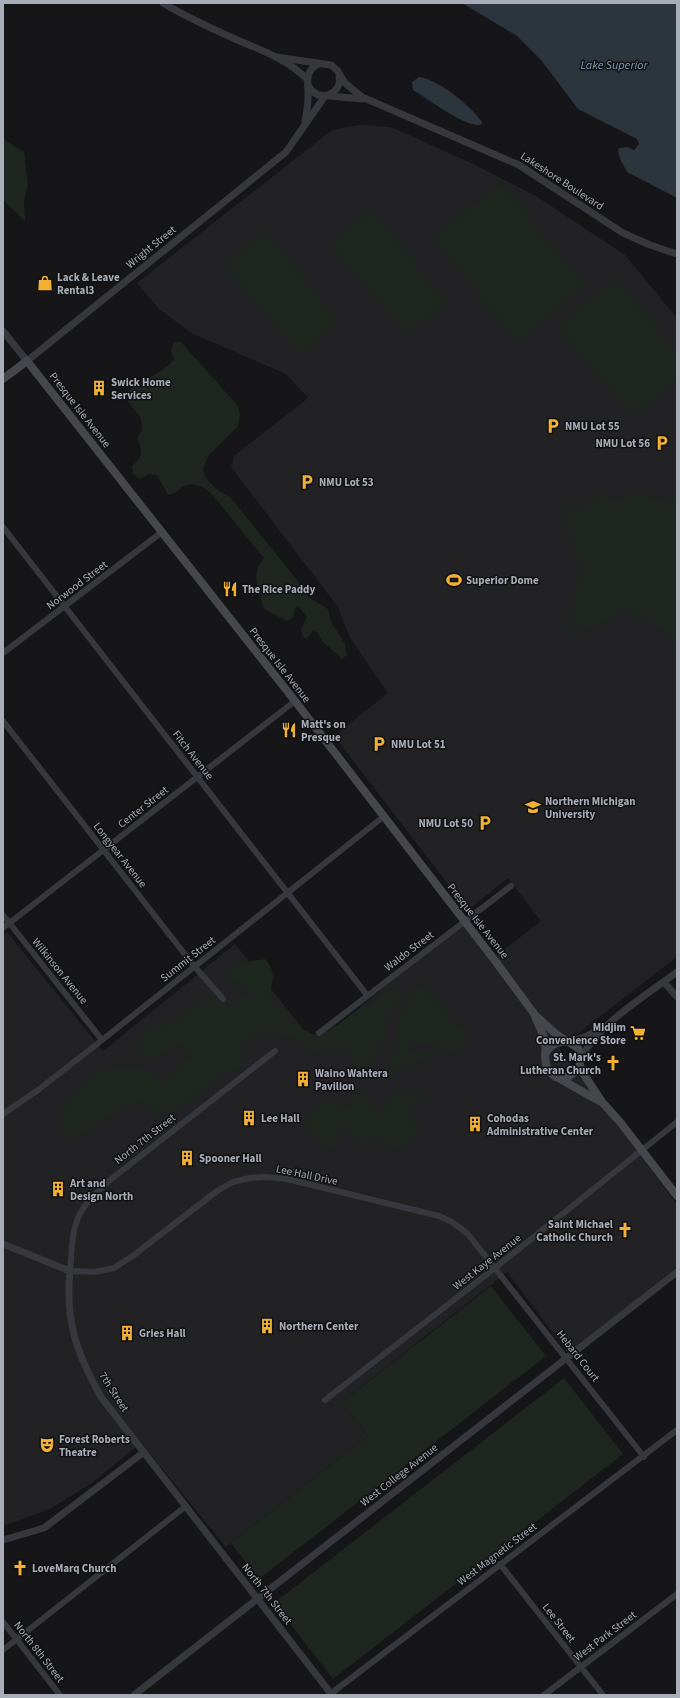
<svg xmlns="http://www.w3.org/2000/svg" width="680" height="1698" font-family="'Source Sans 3',sans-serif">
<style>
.built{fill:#222225}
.green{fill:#1e261f}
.water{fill:#2c353c}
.pier{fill:#161618}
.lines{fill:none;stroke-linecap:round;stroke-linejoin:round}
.minor{stroke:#37383d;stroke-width:6}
.tertiary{stroke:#37383d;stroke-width:7}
.secondary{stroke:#45474d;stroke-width:8}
.labels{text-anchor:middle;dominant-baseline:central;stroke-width:3;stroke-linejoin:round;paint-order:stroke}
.street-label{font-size:11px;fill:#a8adb8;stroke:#111113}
.poi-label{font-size:11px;font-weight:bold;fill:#a8adb8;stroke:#111113;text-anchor:start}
.water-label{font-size:12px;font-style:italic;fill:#7f9bb3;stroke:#111113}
</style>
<rect width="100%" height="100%" fill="#161618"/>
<polygon class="built" points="362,125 390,127 400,131 471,163 536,196 625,255 677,318 677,957 559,1048 677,1204 677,1267 569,1354 507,1272 342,1402 368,1436 226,1547 141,1443 92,1483 50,1509 3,1526 3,935 7,932 103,1051 235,944 315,1044 464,922 493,958 541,921 508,878 468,910 334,736 388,693 350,638 338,607 231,467 234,456 308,398 286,374 193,334 159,309 137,283 323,137 333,130 345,127"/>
<g class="green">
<polygon points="3,139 24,152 28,185 24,201 25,221 3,200"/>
<polygon points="500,183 585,286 518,342 433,238"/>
<polygon points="371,211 446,302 405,335 331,244"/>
<polygon points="265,231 339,322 299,355 225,264"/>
<polygon points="615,278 677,354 677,380 632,416 558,326"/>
<path d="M180 341 238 406 240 415 238 426 209 455 203 468 205 477 215 488 231 498 297 580 308 597 328 609 331 622 345 644 347 655 342 659 322 641 318 633 313 631 306 639 303 637 301 629 307 617 299 607 294 609 293 618 287 621 264 609C259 592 250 573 264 558L211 493C204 488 195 481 185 486 178 489 176 494 168 495L157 475 149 474 139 479 133 474 132 466C143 457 143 451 137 438L142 429 141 418 128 402 127 392C141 381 163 372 174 360L171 351 173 343Z"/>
<polygon points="630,492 677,504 677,643 663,630 623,606 616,614 586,631 568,630 580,572 578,559 565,526 562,509 564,506 585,505 600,493 620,501"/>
<path d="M265 959C278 974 271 980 270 997L293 1023 314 1035 328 1031 392 987 403 993 393 1010 381 1046 369 1066 356 1068 344 1050H327L315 1053 297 1040 269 1032 258 1031 247 1039 242 1049 245 1059V1066L226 1072 172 1114C160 1117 151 1108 142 1101 115 1107 96 1130 70 1139 46 1120 68 1103 83 1087 88 1082 95 1073 101 1071 116 1065 131 1066 147 1067L161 1082 191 1056 183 1045 174 1046 156 1058 138 1053C140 1038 142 1033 153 1022L159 1026 172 1024 199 1000 209 997 231 1002 249 994 245 987 228 976 229 970 241 963Z"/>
<path d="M422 984 430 998 440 1005 446 1011 448 1019 452 1023 462 1027 465 1031 463 1040 464 1047 454 1055C443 1051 412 1032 408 1052L410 1054 413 1051 422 1049 431 1056 425 1061H420L411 1067 405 1064 398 1066C397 1075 385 1082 376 1083 377 1072 389 1064 393 1054 399 1035 401 991 422 984Z"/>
<path d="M364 1093 378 1111 387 1110 391 1103 392 1094 420 1093 423 1100 412 1111 410 1118 416 1129V1134L396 1150 382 1142 377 1136 373 1137 369 1142 360 1145 350 1136 348 1128 342 1127 337 1132 338 1141 336 1149 324 1147 305 1125 307 1115C316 1107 326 1101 339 1105 344 1106 345 1108 351 1106L353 1095Z"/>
<polygon points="491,1286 546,1356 259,1579 231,1543 368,1436 342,1402"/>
<polygon points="564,1378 623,1454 333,1679 274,1603"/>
</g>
<g class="water">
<polygon points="436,3 677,3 677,198 627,172 620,159 617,145 513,53 480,27"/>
<path d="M419 77C438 79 471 106 482 122V124C469 131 426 97 413 90L412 82Z"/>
</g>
<polygon class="pier" points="434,3 462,3 517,36 541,60 578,109 637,139 639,144 634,150 627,147 616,149 615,147 597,136 589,127 558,104 512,55 479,28"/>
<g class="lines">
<g class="minor">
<polyline points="3,527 367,995"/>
<polyline points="3,653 162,532"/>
<polyline points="3,721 194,966 223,999"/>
<polyline points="3,915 102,1040"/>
<polyline points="3,928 295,701"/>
<polyline points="319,1033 511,886"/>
<path d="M275 1051 110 1180C100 1189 89 1199 82 1210 71 1227 72 1252 70 1271L95 1272 114 1268 134 1255 217 1191 233 1182 250 1178 266 1177 287 1179 439 1216 452 1222 467 1233 644 1457"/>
<polyline points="3,1114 38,1090 97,1044 383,817"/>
<polyline points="325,1400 495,1268 677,1122"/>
<polyline points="500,1564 603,1695"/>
<polyline points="3,1622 60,1695"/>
<polyline points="3,1650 186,1506"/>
<polyline points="329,1695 677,1430"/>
<polyline points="544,1695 677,1594"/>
</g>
<g class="tertiary">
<path d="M163 3C186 17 211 28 235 39 261 50 287 59 307 79"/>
<polyline points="276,57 331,65 337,70 345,83 362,97 519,165 623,233 650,245 677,254"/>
<polyline points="308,85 312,91 318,95 363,99"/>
<path d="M328 95C336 92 341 85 339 76"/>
<path d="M305 121C306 114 308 107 308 99 309 86 303 70 319 64"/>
<polyline points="3,331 27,361 286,152 325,96"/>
<polyline points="664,982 677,997"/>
<polyline points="569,1042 587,1036 603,1027"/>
<path d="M581 1059C595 1026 648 994 677 972"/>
<path d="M3 1244 70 1271C65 1321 77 1354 101 1397L332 1695"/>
<polyline points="3,1540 44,1528 144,1452"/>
<polyline points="134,1695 677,1272"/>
</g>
<g class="secondary">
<polyline points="3,379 27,361 295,701 493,958 535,1015 557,1035 578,1048 581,1059 578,1070 568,1077 556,1077"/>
<path d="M535 1016C538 1025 543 1032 545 1041 547 1054 541 1065 553 1075L601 1102"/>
<path d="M545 1055C549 1045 556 1041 566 1042"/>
<polyline points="580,1065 583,1073 602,1102 620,1122 677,1196"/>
</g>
</g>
<defs>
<symbol id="shop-bare" viewBox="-9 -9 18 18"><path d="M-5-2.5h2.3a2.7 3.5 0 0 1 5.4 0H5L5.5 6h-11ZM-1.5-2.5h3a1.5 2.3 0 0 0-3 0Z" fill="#f2b134" stroke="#111113" stroke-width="2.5" paint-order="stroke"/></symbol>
<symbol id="building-bare" viewBox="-9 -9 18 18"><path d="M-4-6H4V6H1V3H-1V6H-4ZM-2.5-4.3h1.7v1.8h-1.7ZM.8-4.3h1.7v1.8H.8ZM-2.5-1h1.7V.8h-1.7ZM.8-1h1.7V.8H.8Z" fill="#f2b134" stroke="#111113" stroke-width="2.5" paint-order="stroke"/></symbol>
<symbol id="parking-bare" viewBox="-9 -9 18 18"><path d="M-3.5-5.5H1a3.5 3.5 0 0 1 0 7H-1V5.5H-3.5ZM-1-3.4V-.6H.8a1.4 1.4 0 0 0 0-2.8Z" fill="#f2b134" stroke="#111113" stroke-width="2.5" paint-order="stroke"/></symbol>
<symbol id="stadium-bare" viewBox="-9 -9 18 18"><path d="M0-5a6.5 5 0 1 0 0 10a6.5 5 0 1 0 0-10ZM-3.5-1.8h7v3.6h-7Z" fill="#f2b134" stroke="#111113" stroke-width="2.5" paint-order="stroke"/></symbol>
<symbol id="restaurant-bare" viewBox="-9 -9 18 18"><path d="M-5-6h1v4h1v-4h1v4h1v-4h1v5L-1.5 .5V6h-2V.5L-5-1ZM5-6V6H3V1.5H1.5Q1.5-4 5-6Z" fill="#f2b134" stroke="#111113" stroke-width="2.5" paint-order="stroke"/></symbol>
<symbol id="university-bare" viewBox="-9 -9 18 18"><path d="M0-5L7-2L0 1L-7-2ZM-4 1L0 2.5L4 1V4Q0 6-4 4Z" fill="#f2b134" stroke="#111113" stroke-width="2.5" paint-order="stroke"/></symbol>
<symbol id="supermarket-bare" viewBox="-9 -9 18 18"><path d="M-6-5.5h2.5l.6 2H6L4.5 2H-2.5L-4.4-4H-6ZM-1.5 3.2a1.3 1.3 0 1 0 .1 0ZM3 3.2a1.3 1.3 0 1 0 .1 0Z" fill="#f2b134" stroke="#111113" stroke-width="2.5" paint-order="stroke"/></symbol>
<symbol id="church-bare" viewBox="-9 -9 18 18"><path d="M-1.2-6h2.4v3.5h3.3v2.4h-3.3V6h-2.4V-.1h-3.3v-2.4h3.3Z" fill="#f2b134" stroke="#111113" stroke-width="2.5" paint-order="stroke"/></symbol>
<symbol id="theatre-bare" viewBox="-9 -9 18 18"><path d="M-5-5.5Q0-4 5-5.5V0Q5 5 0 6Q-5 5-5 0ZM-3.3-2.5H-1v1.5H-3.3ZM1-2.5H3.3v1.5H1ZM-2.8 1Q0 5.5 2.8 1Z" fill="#f2b134" stroke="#111113" stroke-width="2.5" paint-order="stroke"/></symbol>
</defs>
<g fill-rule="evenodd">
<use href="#shop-bare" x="34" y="272" width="22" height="22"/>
<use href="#building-bare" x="88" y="377" width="22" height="22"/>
<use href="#parking-bare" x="542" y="415" width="22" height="22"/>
<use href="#parking-bare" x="651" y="432" width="22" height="22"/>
<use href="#parking-bare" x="296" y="471" width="22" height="22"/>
<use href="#stadium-bare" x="443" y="569" width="22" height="22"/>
<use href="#restaurant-bare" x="219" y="578" width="22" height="22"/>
<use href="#restaurant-bare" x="278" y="719" width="22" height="22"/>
<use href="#parking-bare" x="368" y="733" width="22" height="22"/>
<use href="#university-bare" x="522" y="796" width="22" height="22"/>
<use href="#parking-bare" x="474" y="812" width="22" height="22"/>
<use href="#supermarket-bare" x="627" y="1022" width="22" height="22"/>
<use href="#church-bare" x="602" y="1052" width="22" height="22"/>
<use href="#building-bare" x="292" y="1068" width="22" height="22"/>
<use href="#building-bare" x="238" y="1107" width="22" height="22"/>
<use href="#building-bare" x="464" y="1113" width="22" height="22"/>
<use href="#building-bare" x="176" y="1147" width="22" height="22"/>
<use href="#building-bare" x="47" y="1178" width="22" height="22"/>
<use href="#church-bare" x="614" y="1219" width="22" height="22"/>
<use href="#building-bare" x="256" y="1315" width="22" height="22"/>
<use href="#building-bare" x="116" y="1322" width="22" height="22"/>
<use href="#theatre-bare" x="36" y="1434" width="22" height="22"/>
<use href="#church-bare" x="9" y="1557" width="22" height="22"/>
</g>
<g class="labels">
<g class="street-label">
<text transform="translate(562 181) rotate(33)">Lakeshore Boulevard</text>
<text transform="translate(151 247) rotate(-39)">Wright Street</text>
<text transform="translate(80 410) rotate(52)">Presque Isle Avenue</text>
<text transform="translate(77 585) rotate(-37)">Norwood Street</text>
<text transform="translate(280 665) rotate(52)">Presque Isle Avenue</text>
<text transform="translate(193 755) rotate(52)">Fitch Avenue</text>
<text transform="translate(143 807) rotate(-38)">Center Street</text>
<text transform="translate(120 855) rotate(52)">Longyear Avenue</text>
<text transform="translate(478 921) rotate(52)">Presque Isle Avenue</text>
<text transform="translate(409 951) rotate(-37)">Waldo Street</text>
<text transform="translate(188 959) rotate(-38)">Summit Street</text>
<text transform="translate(60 971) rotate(51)">Wilkinson Avenue</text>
<text transform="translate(145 1139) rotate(-38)">North 7th Street</text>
<text transform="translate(307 1175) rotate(12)">Lee Hall Drive</text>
<text transform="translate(487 1262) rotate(-38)">West Kaye Avenue</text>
<text transform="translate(578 1356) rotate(52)">Hebard Court</text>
<text transform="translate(114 1392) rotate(57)">7th Street</text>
<text transform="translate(399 1475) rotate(-38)">West College Avenue</text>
<text transform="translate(497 1554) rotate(-37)">West Magnetic Street</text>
<text transform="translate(267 1594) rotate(52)">North 7th Street</text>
<text transform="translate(559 1623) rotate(52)">Lee Street</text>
<text transform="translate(605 1636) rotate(-37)">West Park Street</text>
<text transform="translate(39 1652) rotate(52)">North 8th Street</text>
</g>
<g class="poi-label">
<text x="57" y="277">Lack &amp; Leave<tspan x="57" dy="13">Rental3</tspan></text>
<text x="111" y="382">Swick Home<tspan x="111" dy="13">Services</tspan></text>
<text x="565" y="426">NMU Lot 55</text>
<text x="650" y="443" text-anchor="end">NMU Lot 56</text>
<text x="319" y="482">NMU Lot 53</text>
<text x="466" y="580">Superior Dome</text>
<text x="242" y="589">The Rice Paddy</text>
<text x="301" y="724">Matt's on<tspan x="301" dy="13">Presque</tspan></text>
<text x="391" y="744">NMU Lot 51</text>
<text x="545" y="801">Northern Michigan<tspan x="545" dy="13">University</tspan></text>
<text x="473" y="823" text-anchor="end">NMU Lot 50</text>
<text x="626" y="1027" text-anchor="end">Midjim<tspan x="626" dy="13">Convenience Store</tspan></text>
<text x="601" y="1057" text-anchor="end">St. Mark's<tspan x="601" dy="13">Lutheran Church</tspan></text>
<text x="315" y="1073">Waino Wahtera<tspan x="315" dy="13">Pavilion</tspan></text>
<text x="261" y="1118">Lee Hall</text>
<text x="487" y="1118">Cohodas<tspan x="487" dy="13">Administrative Center</tspan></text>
<text x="199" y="1158">Spooner Hall</text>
<text x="70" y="1183">Art and<tspan x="70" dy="13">Design North</tspan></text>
<text x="613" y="1224" text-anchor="end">Saint Michael<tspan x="613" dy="13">Catholic Church</tspan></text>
<text x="279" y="1326">Northern Center</text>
<text x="139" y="1333">Gries Hall</text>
<text x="59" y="1439">Forest Roberts<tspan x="59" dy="13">Theatre</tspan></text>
<text x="32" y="1568">LoveMarq Church</text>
</g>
<g class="water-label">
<text x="614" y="65">Lake Superior</text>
</g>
</g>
<rect width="680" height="1698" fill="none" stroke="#a8adb8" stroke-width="8"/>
</svg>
